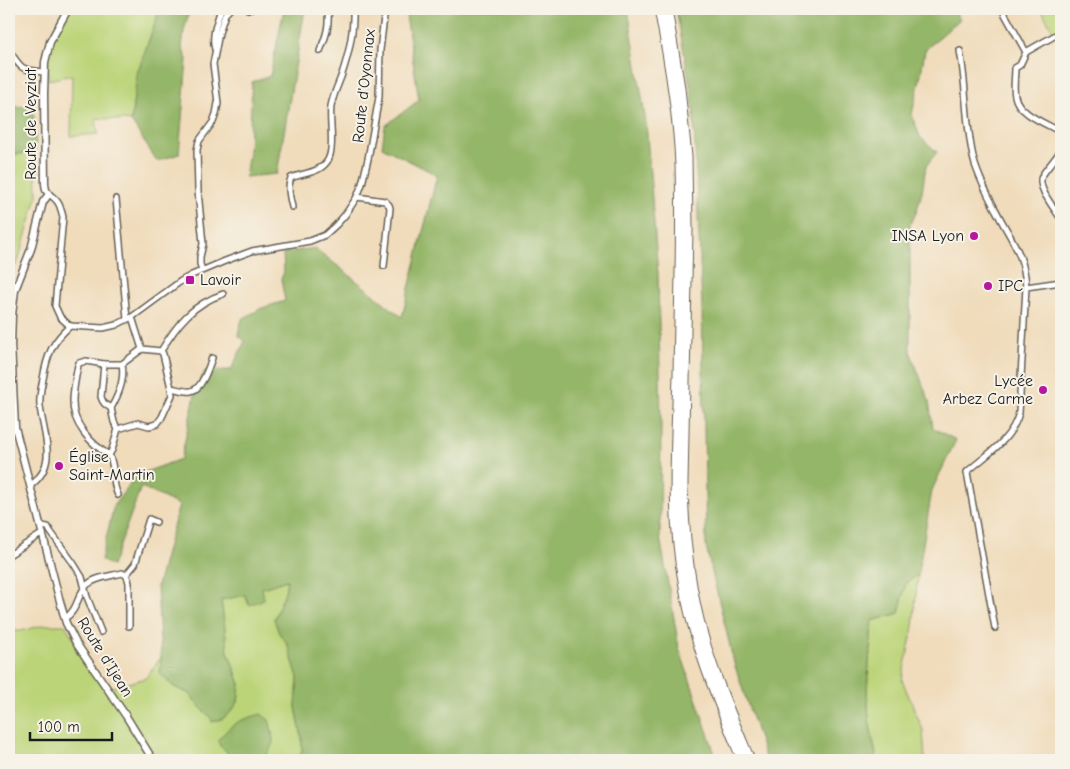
<svg xmlns="http://www.w3.org/2000/svg" width="1070" height="769" font-family="'Comic Neue',sans-serif">
<style>
.green{fill:#bbd478;stroke:#6c784a}
.forest{fill:#94b668;stroke:#586942}
.lines{fill:none;stroke-linecap:round;stroke-linejoin:round}
.minor-casing{stroke:#665f54;stroke-width:8}
.tertiary-casing{stroke:#665f54;stroke-width:9}
.motorway-casing{stroke:#665f54;stroke-width:11}
.minor{stroke:#fff;stroke-width:5}
.tertiary{stroke:#fff;stroke-width:6}
.motorway{stroke:#fff;stroke-width:9}
.poi-dot{fill:#b5179e;stroke:#f7f3e8;stroke-width:2}
.labels{text-anchor:middle;dominant-baseline:central;stroke-width:4;stroke-linejoin:round;paint-order:stroke}
.street-label{font-size:16px;fill:#1c1c1c;stroke:#f7f3e8}
.poi-label{font-size:16px;fill:#1c1c1c;stroke:#f7f3e8;text-anchor:start}
</style>
<rect width="100%" height="100%" fill="#f7f3e8"/>
<filter id="ink" filterUnits="userSpaceOnUse"><feTurbulence type="fractalNoise" baseFrequency=".02" numOctaves="2"/><feDisplacementMap in="SourceGraphic" scale="10" xChannelSelector="R" yChannelSelector="G"/><feConvolveMatrix kernelMatrix="1 2 1 2 8 2 1 2 1" color-interpolation-filters="sRGB"/></filter>
<filter id="wash" filterUnits="userSpaceOnUse"><feTurbulence type="fractalNoise" baseFrequency=".0096" numOctaves="4" result="noise"/><feDisplacementMap in="SourceGraphic" scale="20" xChannelSelector="R" yChannelSelector="G"/><feGaussianBlur stdDeviation="1.12" result="paint"/><feColorMatrix in="noise" values="0 0 0 0 0 0 0 0 0 0 0 0 0 0 0 0 0 1.4 0 .05"/><feComposite in="paint" operator="in"/></filter>
<g filter="url(#wash)">
<rect width="100%" height="100%" fill="#f0dcbb"/>
<g class="green">
<polygon points="67,9 160,9 137,74 131,121 96,118 98,134 71,136 72,75 49,80 44,51 55,27"/>
<polygon points="1041,9 1061,9 1061,28 1054,33"/>
<polygon points="36,153 37,197 17,265 9,265 9,162 14,154"/>
<polygon points="918,575 913,627 902,680 923,730 925,760 877,760 869,720 867,691 872,621 899,613 906,583"/>
<polygon points="287,580 285,592 274,619 279,633 287,643 298,677 296,707 302,739 302,752 296,760 9,760 9,631 21,631 43,625 65,625 106,689 146,678 161,657 160,674 174,687 190,694 197,704 211,718 213,722 222,719 231,712 238,702 240,684 228,652 221,600 245,595 249,605 262,588"/>
</g>
<g class="forest">
<polygon points="160,9 190,9 184,30 182,48 187,59 179,154 157,161 131,121 137,74"/>
<polygon points="284,9 305,9 277,174 245,177 249,152 252,82 270,76"/>
<polygon points="405,9 628,9 646,123 658,274 661,423 660,537 679,648 717,760 296,760 302,752 302,739 296,707 298,677 287,643 279,633 274,619 285,592 287,580 262,588 264,599 249,605 245,595 221,600 228,652 240,684 238,702 231,712 222,719 212,722 211,718 197,704 190,694 174,687 160,674 161,657 157,586 179,505 141,487 112,566 101,560 114,505 137,475 181,459 196,390 205,371 231,370 245,341 238,335 242,319 262,308 285,301 281,279 284,272 283,253 315,248 402,317 437,175 382,147 385,126 419,100"/>
<polygon points="676,9 953,9 960,19 925,50 920,79 912,114 920,137 937,152 926,166 922,192 916,213 910,224 910,351 929,401 933,428 956,440 932,490 918,575 906,583 899,613 872,621 867,691 869,720 877,760 766,760 734,663 706,547 702,305 693,102"/>
<polygon points="9,106 32,107 35,123 36,153 15,154 9,162"/>
<path d="M261 714 269 720 272 731 273 742 269 752 260 760H231L226 751 220 746 218 740C232 723 240 720 261 714Z"/>
</g>
</g>
<g filter="url(#ink)">
<g class="lines">
<defs>
<g id="minor">
<polyline points="248,9 251,9"/>
<path d="M1002 9 1026 52 1020 65 1015 68C1015 76 1013 89 1015 96 1018 114 1047 124 1061 132"/>
<polyline points="9,12 13,9"/>
<path d="M215 49C211 36 217 22 221 9"/>
<path d="M9 50C21 69 21 70 44 72"/>
<path d="M320 51C327 34 329 27 328 9"/>
<path d="M960 51C967 87 965 125 974 161 980 182 991 201 1001 220 1014 243 1025 259 1026 287"/>
<polyline points="1026,52 1061,32"/>
<path d="M1061 150C1056 159 1047 167 1042 176 1036 187 1055 209 1061 219"/>
<path d="M49 194C59 201 60 205 63 217L55 306 60 317 70 326"/>
<polyline points="357,197 385,201 389,205 390,208 384,266"/>
<polyline points="116,199 127,319"/>
<path d="M292 207C290 198 287 187 291 178 303 173 321 173 328 160 335 147 329 122 331 106 333 96 337 87 341 77 349 54 354 33 353 9"/>
<polyline points="202,270 200,264 200,257 203,244 198,191 197,150 199,141 213,122 216,114 218,103 213,64 219,33 225,14 230,9"/>
<polyline points="132,317 142,349"/>
<polyline points="70,326 103,328 116,325 132,317 181,281 192,275 225,261 252,251 310,241 325,235 336,225 345,215 357,197 362,184 368,159 379,97 380,50 385,9"/>
<path d="M161 351C177 324 193 304 223 294"/>
<path d="M104 364 101 397C103 403 105 405 111 408"/>
<path d="M171 388C177 389 185 392 191 391 202 390 209 366 212 358"/>
<path d="M118 429 138 423 149 426 157 424 162 417 172 395 171 388 163 354 161 351 142 349 122 364C125 379 118 396 111 408L114 422 118 429 112 450 109 455C91 444 72 424 73 401 73 389 76 377 78 365L79 363 86 361 104 364H122"/>
<path d="M109 455C116 467 111 482 118 495"/>
<path d="M31 485C59 464 43 434 40 406 39 397 41 388 43 379 47 355 52 342 70 326"/>
<polyline points="41,526 48,527 50,531 74,564 82,577 87,597 101,632"/>
<polyline points="9,555 43,533"/>
<polyline points="126,575 128,579 129,583 129,626"/>
<path d="M65 618C78 611 77 594 87 585 95 577 112 576 122 573L126 575 135 564 149 519 156 522"/>
<path d="M995 628 967 472C987 454 1011 441 1019 413L1026 287 1061 282"/>
</g>
<polyline id="tertiary" points="68,9 50,42 45,62 44,94 45,184 46,190 49,194 43,202 31,249 15,290 12,315 11,344 15,427 58,594 66,623 76,643 126,716 153,760"/>
<g id="motorway">
<path d="M659 9C669 60 678 112 680 165 682 235 679 305 678 375 676 442 671 509 682 575 692 641 717 699 742 760"/>
<path d="M667 9 680 88 687 157 688 229 683 484C684 535 689 585 703 635 715 678 733 719 750 760"/>
</g>
</defs>
<use href="#minor" class="minor-casing"/>
<use href="#tertiary" class="tertiary-casing"/>
<use href="#motorway" class="motorway-casing"/>
<use href="#minor" class="minor"/>
<use href="#tertiary" class="tertiary"/>
<use href="#motorway" class="motorway"/>
</g>
</g>
<g class="poi-dot">
<circle cx="974" cy="236" r="5"/>
<rect x="185" y="275" width="10" height="10" rx="2.5"/>
<circle cx="988" cy="286" r="5"/>
<circle cx="1043" cy="390" r="5"/>
<circle cx="59" cy="466" r="5"/>
</g>
<g class="labels">
<g class="street-label">
<text transform="translate(364 86) rotate(-84)">Route d'Oyonnax</text>
<text transform="translate(31 124) rotate(-90)">Route de Veyziat</text>
<text transform="translate(105 657) rotate(58)">Route d'Ijean</text>
</g>
<g class="poi-label">
<text x="964" y="236" text-anchor="end">INSA Lyon</text>
<text x="200" y="280">Lavoir</text>
<text x="998" y="286">IPC</text>
<text x="1033" y="381" text-anchor="end">Lycée<tspan x="1033" dy="18">Arbez Carme</tspan></text>
<text x="69" y="457">Église<tspan x="69" dy="18">Saint-Martin</tspan></text>
</g>
</g>
<rect width="1070" height="769" fill="none" stroke="#f7f3e8" stroke-width="30"/>
<path d="M30 732v8h82v-8" fill="none" stroke="#1c1c1c" stroke-width="2.5"/>
<text x="38" y="732" font-size="15" fill="#1c1c1c" stroke="#f7f3e8" stroke-width="4" paint-order="stroke">100 m</text>
</svg>
